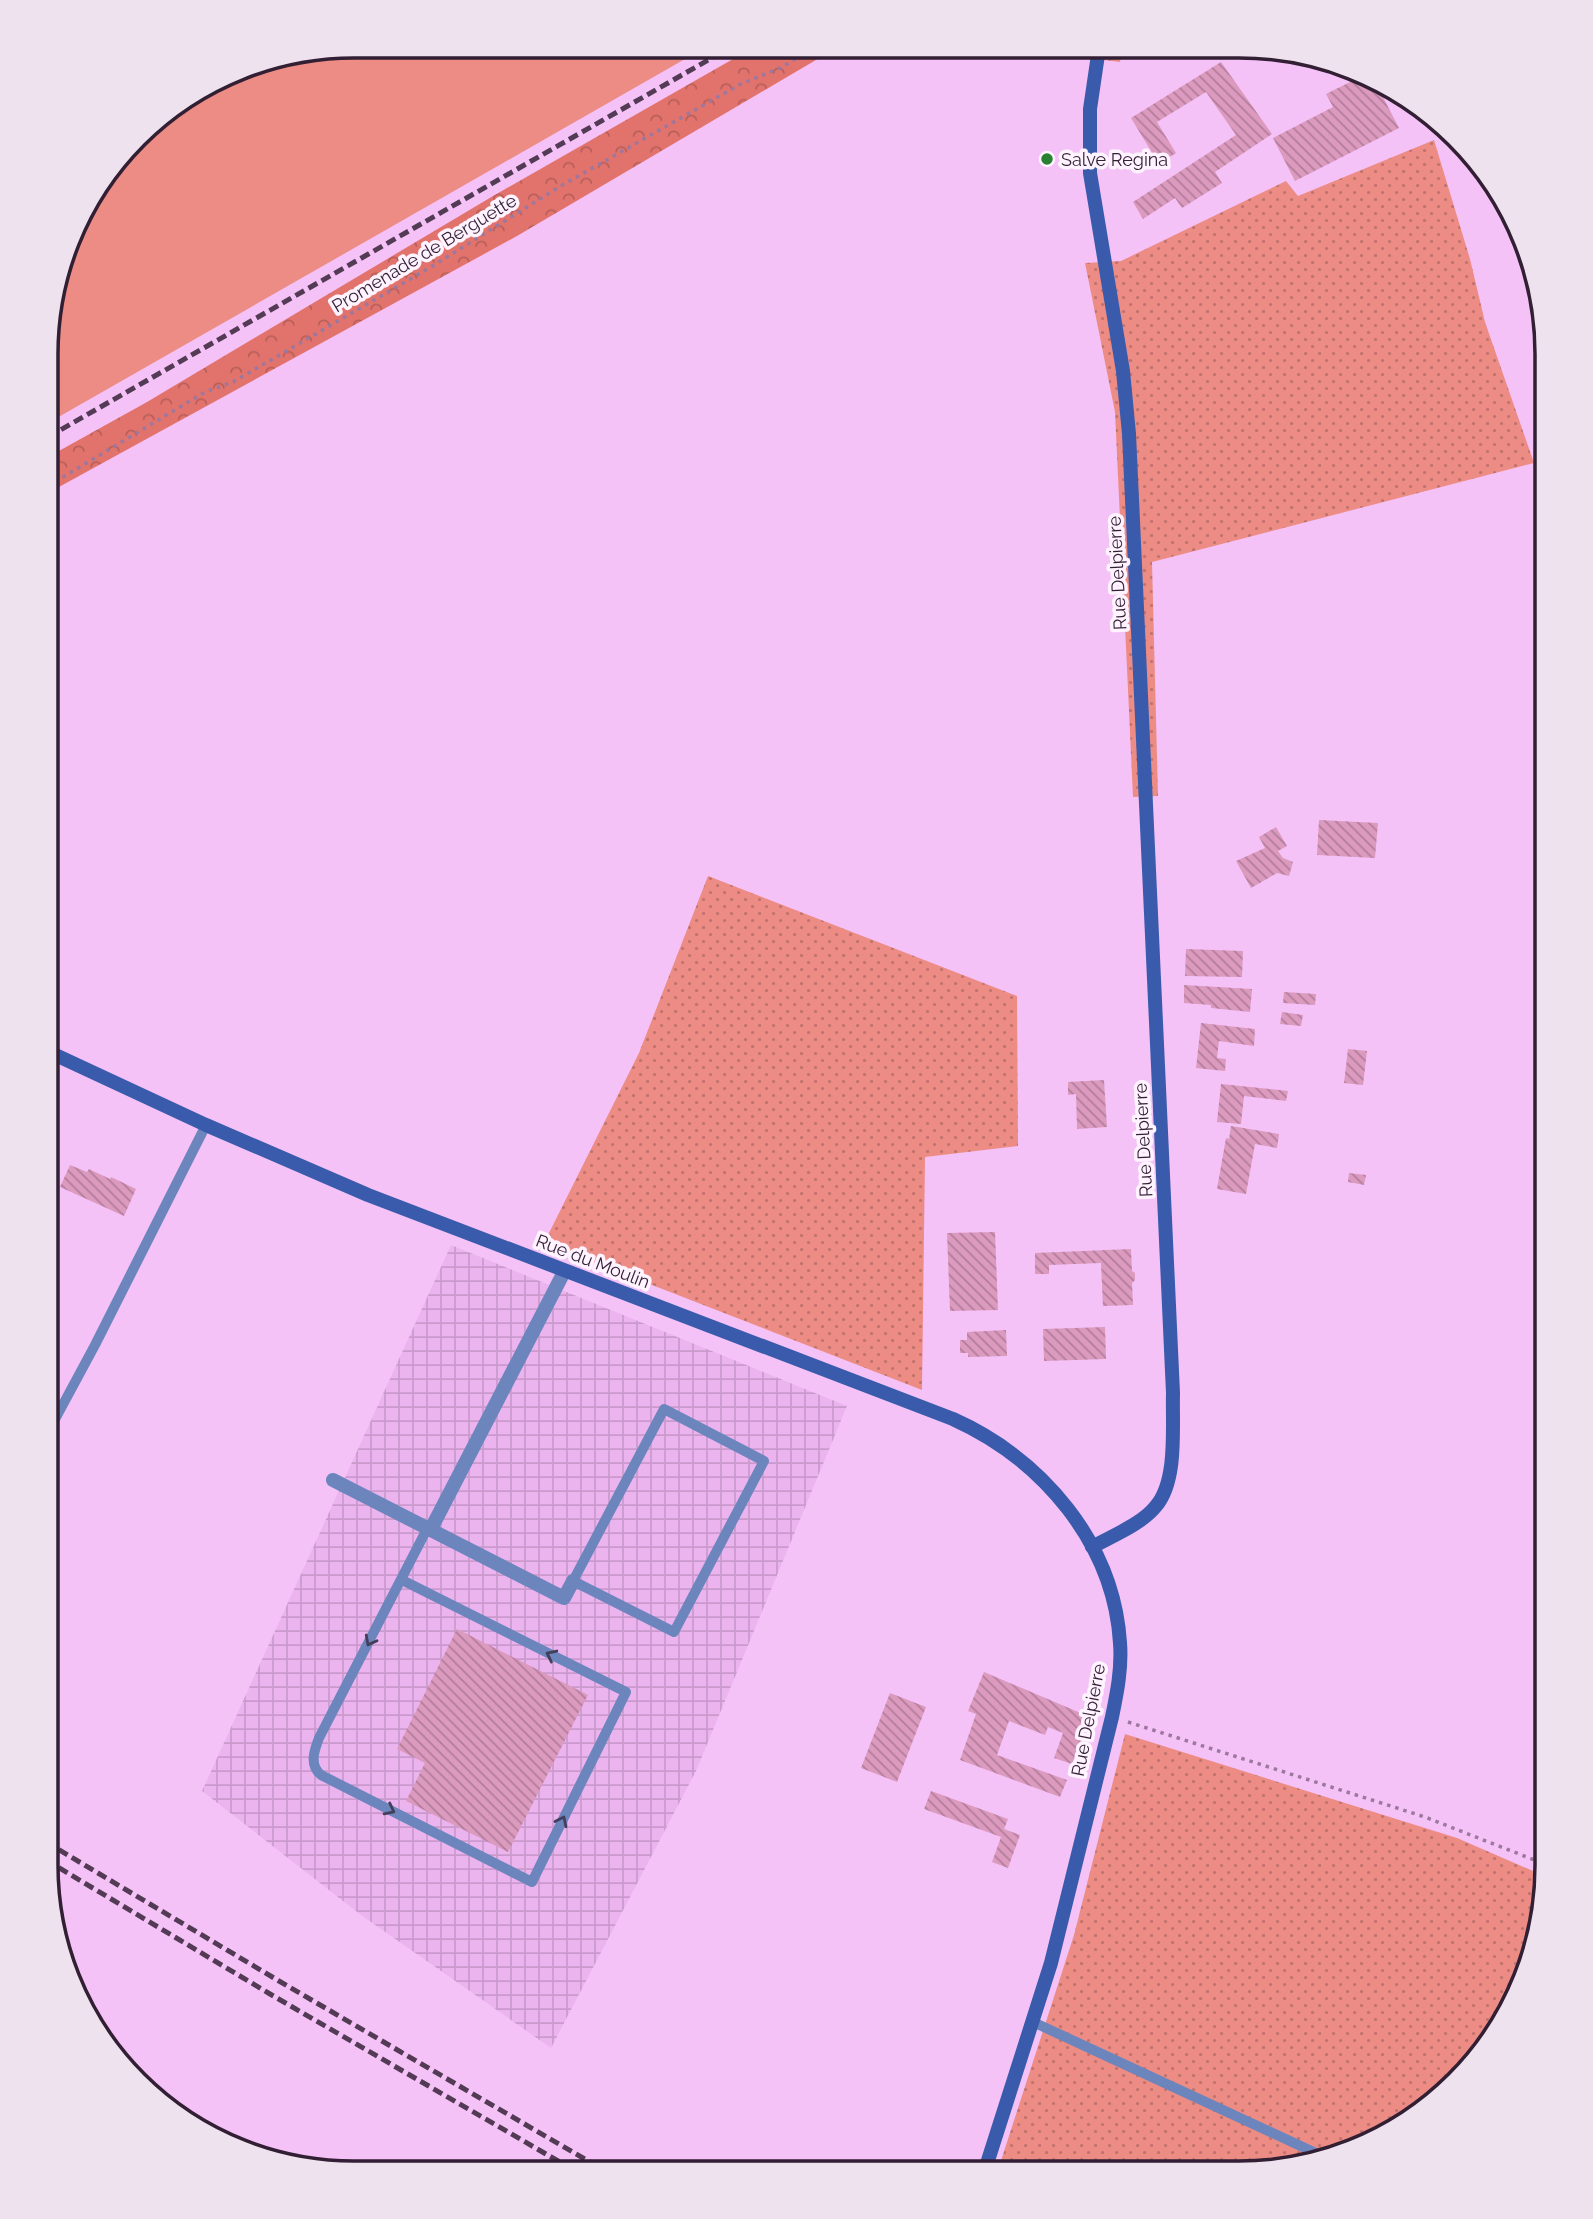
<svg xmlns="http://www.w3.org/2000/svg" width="1593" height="2219" font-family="Raleway,sans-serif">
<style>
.industrial{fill:url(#industrial-grid)}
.grass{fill:url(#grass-dots)}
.forest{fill:url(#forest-crowns)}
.green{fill:#ec8c85}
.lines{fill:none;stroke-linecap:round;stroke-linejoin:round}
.stream{stroke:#358d96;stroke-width:6}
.building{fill:url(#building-back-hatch)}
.path{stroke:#9c779e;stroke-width:3.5;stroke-dasharray:3.5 5;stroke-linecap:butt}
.lane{stroke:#6c85bd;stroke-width:10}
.street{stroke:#6c85bd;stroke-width:14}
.secondary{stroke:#3a5bac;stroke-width:14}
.rail{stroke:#543b55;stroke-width:5;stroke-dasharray:10 5;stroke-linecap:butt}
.oneway{stroke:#433e5c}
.poi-dot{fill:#278131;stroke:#fef3fe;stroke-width:2.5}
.labels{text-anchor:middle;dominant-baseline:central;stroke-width:7;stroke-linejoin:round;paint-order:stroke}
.poi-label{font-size:18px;fill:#321f33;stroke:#fef3fe;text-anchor:start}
.street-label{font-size:18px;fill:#321f33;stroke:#fef3fe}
.rim{fill:none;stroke:#321f33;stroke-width:3.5}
</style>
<defs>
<pattern id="industrial-grid" width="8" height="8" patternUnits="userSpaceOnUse" patternTransform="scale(1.75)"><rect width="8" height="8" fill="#ebb4ee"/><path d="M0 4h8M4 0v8" fill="none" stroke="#ca9acd"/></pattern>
<pattern id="grass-dots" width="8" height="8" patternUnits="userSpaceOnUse" patternTransform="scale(1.75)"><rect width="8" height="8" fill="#ec8c85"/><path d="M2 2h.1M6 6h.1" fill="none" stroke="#c0726d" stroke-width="1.8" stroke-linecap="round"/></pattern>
<pattern id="forest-crowns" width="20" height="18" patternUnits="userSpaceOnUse" patternTransform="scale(1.75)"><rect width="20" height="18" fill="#e2736c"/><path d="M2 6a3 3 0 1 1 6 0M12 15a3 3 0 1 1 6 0" fill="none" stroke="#b85e59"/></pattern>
<pattern id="building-back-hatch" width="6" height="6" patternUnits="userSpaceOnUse" patternTransform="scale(1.75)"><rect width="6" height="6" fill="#db9abe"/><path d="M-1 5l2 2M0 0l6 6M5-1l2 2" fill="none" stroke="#b27d9b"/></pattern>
</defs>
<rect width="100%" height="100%" fill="#f5c2f8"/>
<polygon class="industrial" points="451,1245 847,1406 696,1771 551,2048 361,1915 202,1791"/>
<g class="grass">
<polygon points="1080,48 1123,48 1120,62 1079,57"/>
<polygon points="1434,140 1470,259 1485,322 1534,463 1152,562 1158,796 1133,797 1115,412 1085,263 1121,261 1286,181 1298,196"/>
<polygon points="708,876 1017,996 1018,1146 925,1157 922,1390 544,1243 639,1053"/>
<polygon points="1125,1734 1457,1838 1547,1877 1531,1965 1495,2037 1442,2097 1376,2142 1240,2173 997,2173 1074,1935"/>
</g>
<polygon class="forest" points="754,47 838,47 517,236 48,493 48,457 147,402 493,196"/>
<polygon class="green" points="353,46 706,47 48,423 48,313 87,200 151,122 254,62"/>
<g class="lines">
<polyline class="stream" points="1439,2100 1449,2090"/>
</g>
<g class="building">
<polygon points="1221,62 1272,134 1215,172 1222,183 1182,208 1175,198 1143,219 1133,202 1236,135 1206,92 1157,122 1176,153 1159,164 1131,118"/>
<polygon points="1366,74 1373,78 1399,128 1295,181 1273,138 1333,107 1326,94"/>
<polygon points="1053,155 1054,163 1042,164 1041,156"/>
<polygon points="1319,820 1378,823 1375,858 1317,855"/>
<polygon points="1276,827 1287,846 1278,851 1283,858 1293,862 1289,876 1277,873 1251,888 1236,861 1265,848 1259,837"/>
<polygon points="1186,949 1243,951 1242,977 1185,976"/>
<polygon points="1184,985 1252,989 1250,1012 1211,1008 1211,1005 1184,1003"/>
<polygon points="1284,992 1316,994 1315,1005 1283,1003"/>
<polygon points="1282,1012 1303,1015 1301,1026 1280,1024"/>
<polygon points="1201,1023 1255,1029 1254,1046 1219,1041 1217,1058 1226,1059 1225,1071 1196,1068"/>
<polygon points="1348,1049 1367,1051 1363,1085 1344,1083"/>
<polygon points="1104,1080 1107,1127 1077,1129 1076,1094 1068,1095 1068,1082"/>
<polygon points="1221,1084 1288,1091 1286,1101 1244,1096 1241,1124 1217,1122"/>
<polygon points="1231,1126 1279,1134 1277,1148 1255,1144 1246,1194 1217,1189 1226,1138 1229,1139"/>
<polygon points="70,1165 87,1172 89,1169 110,1179 111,1177 136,1189 124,1216 60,1187"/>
<polygon points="1349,1173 1366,1175 1364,1185 1348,1182"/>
<polygon points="995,1232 998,1310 950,1311 947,1233"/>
<polygon points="1131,1249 1132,1271 1135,1273 1135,1280 1132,1283 1133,1305 1103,1306 1101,1263 1049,1265 1049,1274 1035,1274 1035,1253"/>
<polygon points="1105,1327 1106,1359 1044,1361 1043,1329"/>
<polygon points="1006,1330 1007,1356 968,1357 968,1353 960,1353 960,1340 967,1340 967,1332"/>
<polygon points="457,1629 588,1695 508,1852 406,1801 425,1763 397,1749"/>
<polygon points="984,1672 1090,1717 1072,1764 1054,1758 1063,1733 1048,1727 1045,1735 1009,1721 997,1755 1067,1780 1060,1797 960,1760 976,1714 968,1711"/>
<polygon points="890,1693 926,1707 897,1782 861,1768"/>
<polygon points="931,1791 1008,1819 1004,1829 1020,1835 1008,1868 992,1862 1001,1837 924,1809"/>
</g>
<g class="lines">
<g class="path">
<polyline points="48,486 205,392 233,382 431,267 559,187 739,85 780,68 817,47"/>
<polyline points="1128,1722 1425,1817 1547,1865"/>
</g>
<g class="lane">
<polygon points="664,1409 764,1461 674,1632 573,1581"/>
<polyline points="46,1436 95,1345 206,1125"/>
<path d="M402 1580 626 1692 532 1882 321 1775C309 1765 314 1751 319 1738L428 1527"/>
<polyline points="1033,2022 1320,2155"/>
</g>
<g class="street">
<polyline points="333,1480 564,1598 573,1581"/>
<polyline points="431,1529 564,1272"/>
</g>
<g class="secondary">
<path d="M47 1051 206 1125 368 1195 953 1419C1042 1459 1114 1543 1120 1643 1122 1668 1117 1693 1112 1717L1051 1963 984 2173"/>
<path d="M1092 1547C1112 1536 1142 1524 1156 1506 1178 1480 1172 1426 1173 1393L1129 434 1123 371 1090 173V109L1099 48"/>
</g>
<g class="rail">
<polyline points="48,437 731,47"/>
<polyline points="46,1842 279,1981 607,2172"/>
<polyline points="46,1860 270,1994 577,2172"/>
</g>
</g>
<defs><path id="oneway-chevron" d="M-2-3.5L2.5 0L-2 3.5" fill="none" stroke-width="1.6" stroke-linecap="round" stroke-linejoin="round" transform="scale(1.75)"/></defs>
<g class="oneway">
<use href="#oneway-chevron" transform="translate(370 1641) rotate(118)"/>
<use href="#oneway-chevron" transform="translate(551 1655) rotate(-154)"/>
<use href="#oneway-chevron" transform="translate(390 1810) rotate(27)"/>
<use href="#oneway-chevron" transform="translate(562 1821) rotate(-64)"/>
</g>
<circle class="poi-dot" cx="1047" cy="159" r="7"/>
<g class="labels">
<g class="poi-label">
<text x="1061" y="159">Salve Regina</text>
</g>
<g class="street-label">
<text transform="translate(424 253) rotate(-31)">Promenade de Berguette</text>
<text transform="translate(1117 573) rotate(-93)">Rue Delpierre</text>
<text transform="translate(1143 1140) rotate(-93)">Rue Delpierre</text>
<text transform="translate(593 1261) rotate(21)">Rue du Moulin</text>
<text transform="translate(1088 1720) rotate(-79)">Rue Delpierre</text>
</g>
</g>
<path d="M0 0H1593V2219H0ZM354 58H1239A296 296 0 0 1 1535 354V1865A296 296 0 0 1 1239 2161H354A296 296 0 0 1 58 1865V354A296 296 0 0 1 354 58Z" fill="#eee2ee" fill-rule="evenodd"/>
<path class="rim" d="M354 58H1239A296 296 0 0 1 1535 354V1865A296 296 0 0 1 1239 2161H354A296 296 0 0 1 58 1865V354A296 296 0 0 1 354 58Z"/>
</svg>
